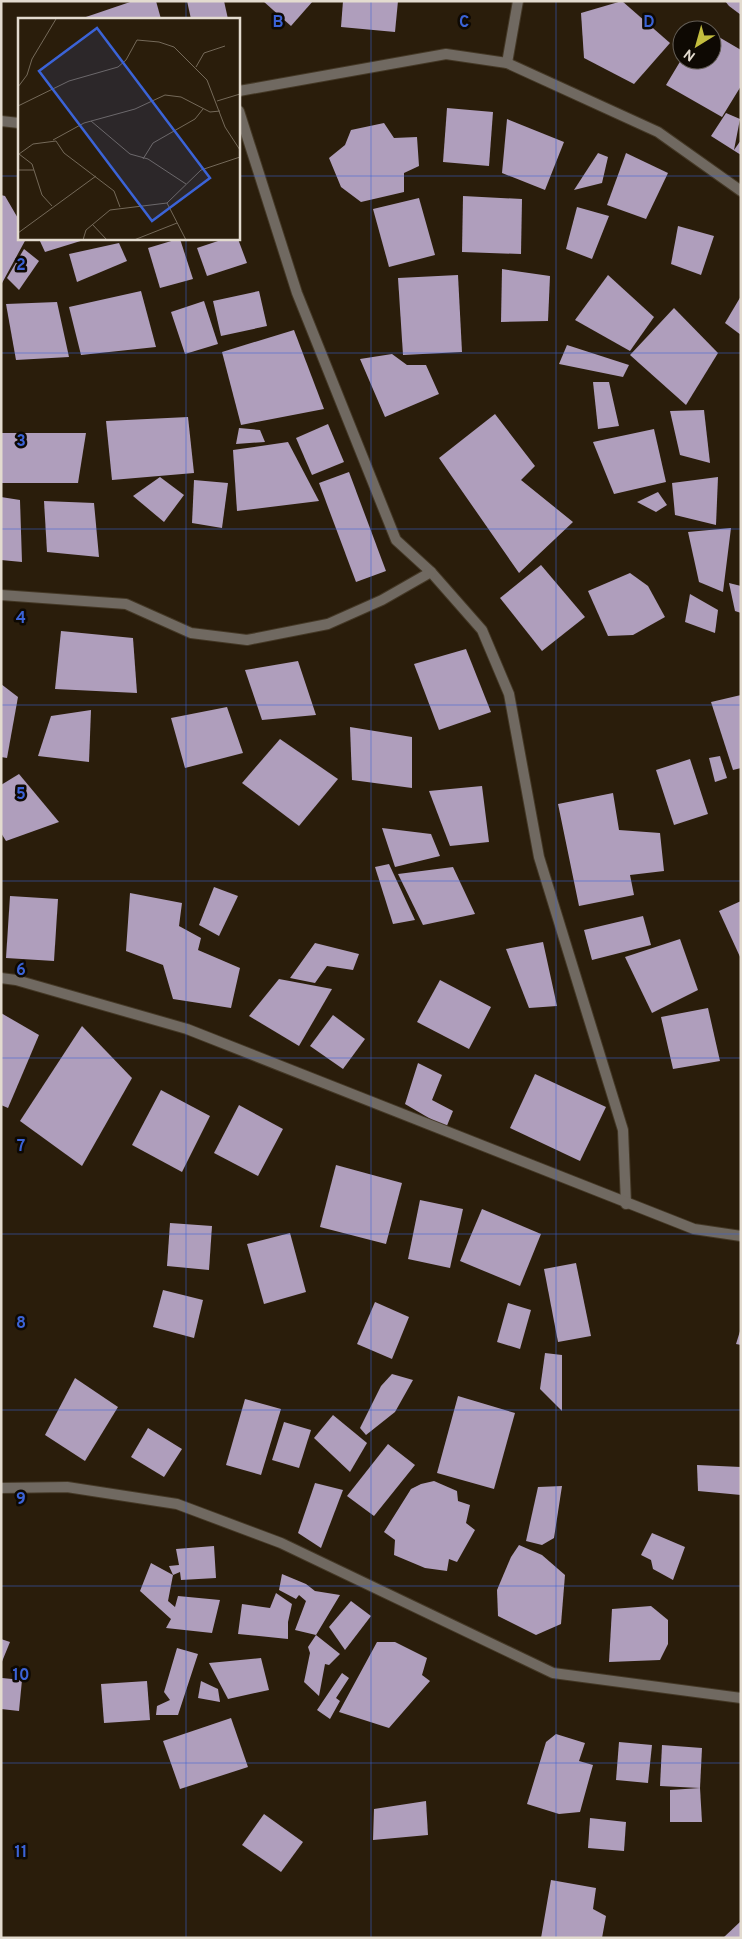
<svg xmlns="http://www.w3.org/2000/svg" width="742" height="1939" font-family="Overpass,sans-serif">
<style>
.building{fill:#af9ebc}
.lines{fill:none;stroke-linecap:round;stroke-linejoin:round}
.minor-casing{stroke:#443826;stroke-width:12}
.minor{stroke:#706961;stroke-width:10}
.grid{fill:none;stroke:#3b63d7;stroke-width:1;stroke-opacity:0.55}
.inset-road{fill:none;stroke:#746959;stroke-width:1}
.view{fill:#3b63d7;fill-opacity:0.15;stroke:#3b63d7;stroke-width:2.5}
.inset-edge{fill:none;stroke:#e3dbcf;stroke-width:2.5}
.grid-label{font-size:16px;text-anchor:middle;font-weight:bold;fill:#3b63d7;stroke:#0e0903;stroke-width:5;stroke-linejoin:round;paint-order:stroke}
</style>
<rect width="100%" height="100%" fill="#2a1d0b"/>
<g class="building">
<polygon points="133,1 156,1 161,19 80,19"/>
<polygon points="187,1 224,1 228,19 191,19"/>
<polygon points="263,1 313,1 291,26"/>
<polygon points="343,1 398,1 395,32 341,27"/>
<polygon points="622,1 670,43 634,84 584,58 581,13"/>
<polygon points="725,1 741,1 741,15 729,6"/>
<polygon points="712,33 741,50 741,86 722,117 666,85 681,60 712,60"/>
<polygon points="447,108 493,112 489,166 443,162"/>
<polygon points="726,113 740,119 734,150 741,140 741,155 711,136"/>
<polygon points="507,119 564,142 545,190 502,173"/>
<polygon points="384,123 394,138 417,137 419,166 404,173 404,192 361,202 341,187 329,158 345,145 351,130"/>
<polygon points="598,153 608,157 602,183 574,190"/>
<polygon points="626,153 668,173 646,219 607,205"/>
<polygon points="1,195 5,196 19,220 19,239 26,239 1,285"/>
<polygon points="463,196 522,199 521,254 462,252"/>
<polygon points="419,198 435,255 389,267 373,209"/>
<polygon points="577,207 609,216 592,259 566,249"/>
<polygon points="678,226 714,236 701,275 671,264"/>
<polygon points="39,239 87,239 45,252"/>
<polygon points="178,239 180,239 193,279 160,288 148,248"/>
<polygon points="224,239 238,239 247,263 207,276 197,248"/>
<polygon points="119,243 127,261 77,282 69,254"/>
<polygon points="24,249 39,261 19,290 7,278"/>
<polygon points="502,269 550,276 548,321 501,322"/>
<polygon points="458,275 462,352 403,355 398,278"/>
<polygon points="608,275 654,317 630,351 575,320"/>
<polygon points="141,291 156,347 81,355 69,307"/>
<polygon points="259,291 267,326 221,336 213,301"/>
<polygon points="741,296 741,335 725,323"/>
<polygon points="204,301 218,344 185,354 171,312"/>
<polygon points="57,302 69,357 16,360 6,304"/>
<polygon points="674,308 718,353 686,405 630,355"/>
<polygon points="294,330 324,409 241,425 222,352"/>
<polygon points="567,345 629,365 623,377 559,364"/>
<polygon points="392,354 407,365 426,365 439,394 385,417 360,359"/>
<polygon points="593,382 609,382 619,426 598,429"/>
<polygon points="704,410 710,463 680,455 670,411"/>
<polygon points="495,414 535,466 521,480 573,522 519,573 439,458"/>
<polygon points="188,417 194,473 112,480 106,421"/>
<polygon points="328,424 344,462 312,475 296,438"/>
<polygon points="239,428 260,430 265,442 236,444"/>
<polygon points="654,429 666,482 614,494 593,442"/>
<polygon points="1,433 86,433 78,483 1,483"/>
<polygon points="288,442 319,501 237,511 233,450"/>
<polygon points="349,472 386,571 356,582 319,483"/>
<polygon points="160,477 184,495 164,522 133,496"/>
<polygon points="718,477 716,525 675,515 672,483"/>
<polygon points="194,480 228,483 222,528 192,523"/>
<polygon points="658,492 667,505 656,512 637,502"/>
<polygon points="1,497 20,500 22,562 1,560"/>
<polygon points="44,501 94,503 99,557 47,552"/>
<polygon points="731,528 723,592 699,582 688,532"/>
<polygon points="541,565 585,617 542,651 500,598"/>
<polygon points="630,573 648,586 665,617 633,635 608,636 588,591"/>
<polygon points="729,583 741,586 741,613 735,611"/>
<polygon points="690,594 718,610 715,633 685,622"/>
<polygon points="61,631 133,638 137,693 55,689"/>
<polygon points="466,649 491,712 439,730 414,664"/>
<polygon points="298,661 316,715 262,720 245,670"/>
<polygon points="1,684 18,697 7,758 1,757"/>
<polygon points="741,695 741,768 733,770 711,702"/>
<polygon points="227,707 243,753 185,768 171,718"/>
<polygon points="91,710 89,762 38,756 51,716"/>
<polygon points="350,727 412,737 412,788 352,780"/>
<polygon points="280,739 338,779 299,826 242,783"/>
<polygon points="720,756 727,778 715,782 709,758"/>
<polygon points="690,759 708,814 674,825 656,770"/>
<polygon points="19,774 59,822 6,841 1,833 1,785"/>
<polygon points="482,786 489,842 450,846 429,791"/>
<polygon points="613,793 619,830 660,833 664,871 630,875 634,895 579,906 558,804"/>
<polygon points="382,828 431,834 440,856 395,867"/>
<polygon points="389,864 415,920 393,924 375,867"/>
<polygon points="453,867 475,914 423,925 398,874"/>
<polygon points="214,887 238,896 219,936 199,925"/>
<polygon points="130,893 182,903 179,926 201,938 198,950 240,968 231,1008 173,999 163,965 126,951"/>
<polygon points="10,896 58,899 54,961 6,958"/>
<polygon points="741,901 741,959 719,911"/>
<polygon points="643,916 651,945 592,960 584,930"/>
<polygon points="680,939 698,990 652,1013 625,957"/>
<polygon points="543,942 557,1006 529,1008 506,949"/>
<polygon points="315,943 359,954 353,970 327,966 315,983 290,978"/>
<polygon points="279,979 332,989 299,1046 249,1016"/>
<polygon points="440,980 491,1007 469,1049 417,1022"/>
<polygon points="708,1008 720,1061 673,1069 661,1017"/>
<polygon points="1,1013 39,1035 8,1108 1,1105"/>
<polygon points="333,1015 365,1039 343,1069 310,1046"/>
<polygon points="82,1026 132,1078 82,1166 20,1121"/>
<polygon points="418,1063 442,1075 432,1100 453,1111 446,1128 405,1104"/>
<polygon points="535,1074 606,1107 580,1161 510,1128"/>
<polygon points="161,1090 210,1116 182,1172 132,1145"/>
<polygon points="239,1105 283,1129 258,1176 214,1153"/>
<polygon points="336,1165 402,1183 386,1244 320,1227"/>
<polygon points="420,1200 463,1209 450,1268 408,1259"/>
<polygon points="482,1209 541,1234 520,1286 460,1261"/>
<polygon points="170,1223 212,1226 209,1270 167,1266"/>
<polygon points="290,1233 306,1292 264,1304 247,1244"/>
<polygon points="576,1263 591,1336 558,1342 544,1269"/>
<polygon points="163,1290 203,1300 194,1338 153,1327"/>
<polygon points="375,1302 409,1317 392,1359 357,1344"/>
<polygon points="508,1303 531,1310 520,1349 497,1342"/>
<polygon points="741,1328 741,1345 736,1344"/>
<polygon points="545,1353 562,1355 562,1411 540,1389"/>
<polygon points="392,1374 413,1380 395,1412 366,1435 360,1428 381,1386"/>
<polygon points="75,1378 118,1407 85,1461 45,1435"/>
<polygon points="458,1396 515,1413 494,1489 437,1473"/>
<polygon points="245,1399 281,1409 261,1475 226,1465"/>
<polygon points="333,1415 367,1443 350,1472 314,1438"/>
<polygon points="284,1422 311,1430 299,1468 272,1460"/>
<polygon points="148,1428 182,1449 164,1477 131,1457"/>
<polygon points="388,1444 415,1465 374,1516 347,1496"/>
<polygon points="697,1465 741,1467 741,1495 698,1491"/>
<polygon points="434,1481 457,1491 458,1501 470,1505 466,1523 475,1530 457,1562 449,1559 447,1571 425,1568 394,1555 395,1540 384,1532 411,1489 421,1484"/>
<polygon points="315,1483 343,1490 321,1548 298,1533"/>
<polygon points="562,1486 554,1538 542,1545 526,1541 538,1487"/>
<polygon points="652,1533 685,1547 673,1580 653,1569 651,1560 641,1555"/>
<polygon points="519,1545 542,1555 565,1575 561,1624 536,1635 498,1616 497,1590 511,1557"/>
<polygon points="214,1546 216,1578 181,1580 180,1572 173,1575 169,1566 179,1565 176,1549"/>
<polygon points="151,1563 173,1575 168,1601 175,1607 178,1596 220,1600 212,1633 166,1628 171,1619 140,1591"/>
<polygon points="282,1574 306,1584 315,1591 340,1595 316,1635 295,1630 306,1601 299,1595 296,1599 279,1590"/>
<polygon points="276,1593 292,1604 288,1622 288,1639 238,1634 242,1604 270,1608"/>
<polygon points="351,1601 371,1616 345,1650 329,1627"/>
<polygon points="651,1606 668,1620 668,1644 660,1660 609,1662 612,1609"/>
<polygon points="316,1635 340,1654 329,1665 325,1664 319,1696 304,1682 310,1653 308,1647"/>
<polygon points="1,1639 10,1642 1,1664"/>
<polygon points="377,1642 395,1642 427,1658 422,1675 430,1681 389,1728 339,1712"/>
<polygon points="177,1648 198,1654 178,1715 156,1715 157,1706 170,1700 164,1692"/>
<polygon points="261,1658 269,1690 228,1699 209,1663"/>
<polygon points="342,1673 349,1678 336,1698 340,1701 330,1719 317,1710"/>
<polygon points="2,1678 22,1680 19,1711 1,1709"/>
<polygon points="147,1681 150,1720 104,1723 101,1684"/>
<polygon points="201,1681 218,1689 220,1702 198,1698"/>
<polygon points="231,1718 248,1767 180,1789 163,1741"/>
<polygon points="556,1734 585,1743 579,1761 593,1765 580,1812 559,1814 527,1804 546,1742"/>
<polygon points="619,1742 652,1745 648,1783 616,1780"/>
<polygon points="662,1745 702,1748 700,1788 660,1786"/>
<polygon points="700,1788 702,1822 670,1822 670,1790"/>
<polygon points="426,1801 428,1835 373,1840 374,1809"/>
<polygon points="264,1814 303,1842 281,1872 242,1845"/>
<polygon points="590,1818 626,1822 624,1851 588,1848"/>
<polygon points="551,1880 596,1888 593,1909 606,1916 602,1938 541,1938"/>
<polygon points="741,1921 741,1938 723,1938"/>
</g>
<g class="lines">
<defs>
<g id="minor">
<polyline points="507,63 518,1"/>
<polyline points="239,91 446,54 507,63 658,132 741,191"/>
<polyline points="239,111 297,293 396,540 431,572 482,630 509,694 539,857 623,1130 626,1204"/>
<polyline points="1,121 19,123"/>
<polyline points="1,595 126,604 191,633 247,640 328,624 382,600 431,572"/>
<polyline points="1,978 16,980 187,1029 694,1229 741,1236"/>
<polyline points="1,1488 67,1487 177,1504 281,1543 553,1673 741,1698"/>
</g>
</defs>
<use href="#minor" class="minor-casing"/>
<use href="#minor" class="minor"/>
</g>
<path class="grid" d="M186 1V19M371 1V1938M556 1V1938M1 176H19M239 176H741M186 239V1938M1 353H741M1 529H741M1 705H741M1 881H741M1 1058H741M1 1234H741M1 1410H741M1 1586H741M1 1763H741"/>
<g transform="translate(18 18)">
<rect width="222" height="222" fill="#2a1d0b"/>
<path class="inset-road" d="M178 49 186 35 207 28M0 69 9 57 14 41 38 1M199 83 222 76M0 88 51 63 100 49 108 42 119 22 141 24 156 29 189 62 207 109 222 132M73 103 112 136 130 141 168 166M35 122 66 105 117 91 147 77 163 79 192 94 202 93M1 136 15 126 38 123 46 135 96 173 102 189M1 136 14 146 24 177 34 188M125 141 135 125 177 101 185 91M0 152H16M149 185 168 222M74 206 89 222M0 215 78 158M65 222 68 212 92 192 149 185 183 152 222 139M116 222 159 205"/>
<path class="view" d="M79 10 192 160 134 203 21 53Z"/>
<rect width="222" height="222" class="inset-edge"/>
</g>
<g class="grid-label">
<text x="278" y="27">B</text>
<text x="464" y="27">C</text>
<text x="649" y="27">D</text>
<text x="21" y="270">2</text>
<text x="21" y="446">3</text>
<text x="21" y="623">4</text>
<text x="21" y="799">5</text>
<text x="21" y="975">6</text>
<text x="21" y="1151">7</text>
<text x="21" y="1328">8</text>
<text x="21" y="1504">9</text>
<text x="21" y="1680">10</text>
<text x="21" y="1857">11</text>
</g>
<rect width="742" height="1939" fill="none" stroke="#e3dbcf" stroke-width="5"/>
<g transform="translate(697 45) rotate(217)"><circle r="24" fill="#0e0903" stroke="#635d55"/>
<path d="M0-4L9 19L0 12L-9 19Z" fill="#c3bd3e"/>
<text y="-8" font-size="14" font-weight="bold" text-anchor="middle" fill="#e3dbcf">N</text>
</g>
</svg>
